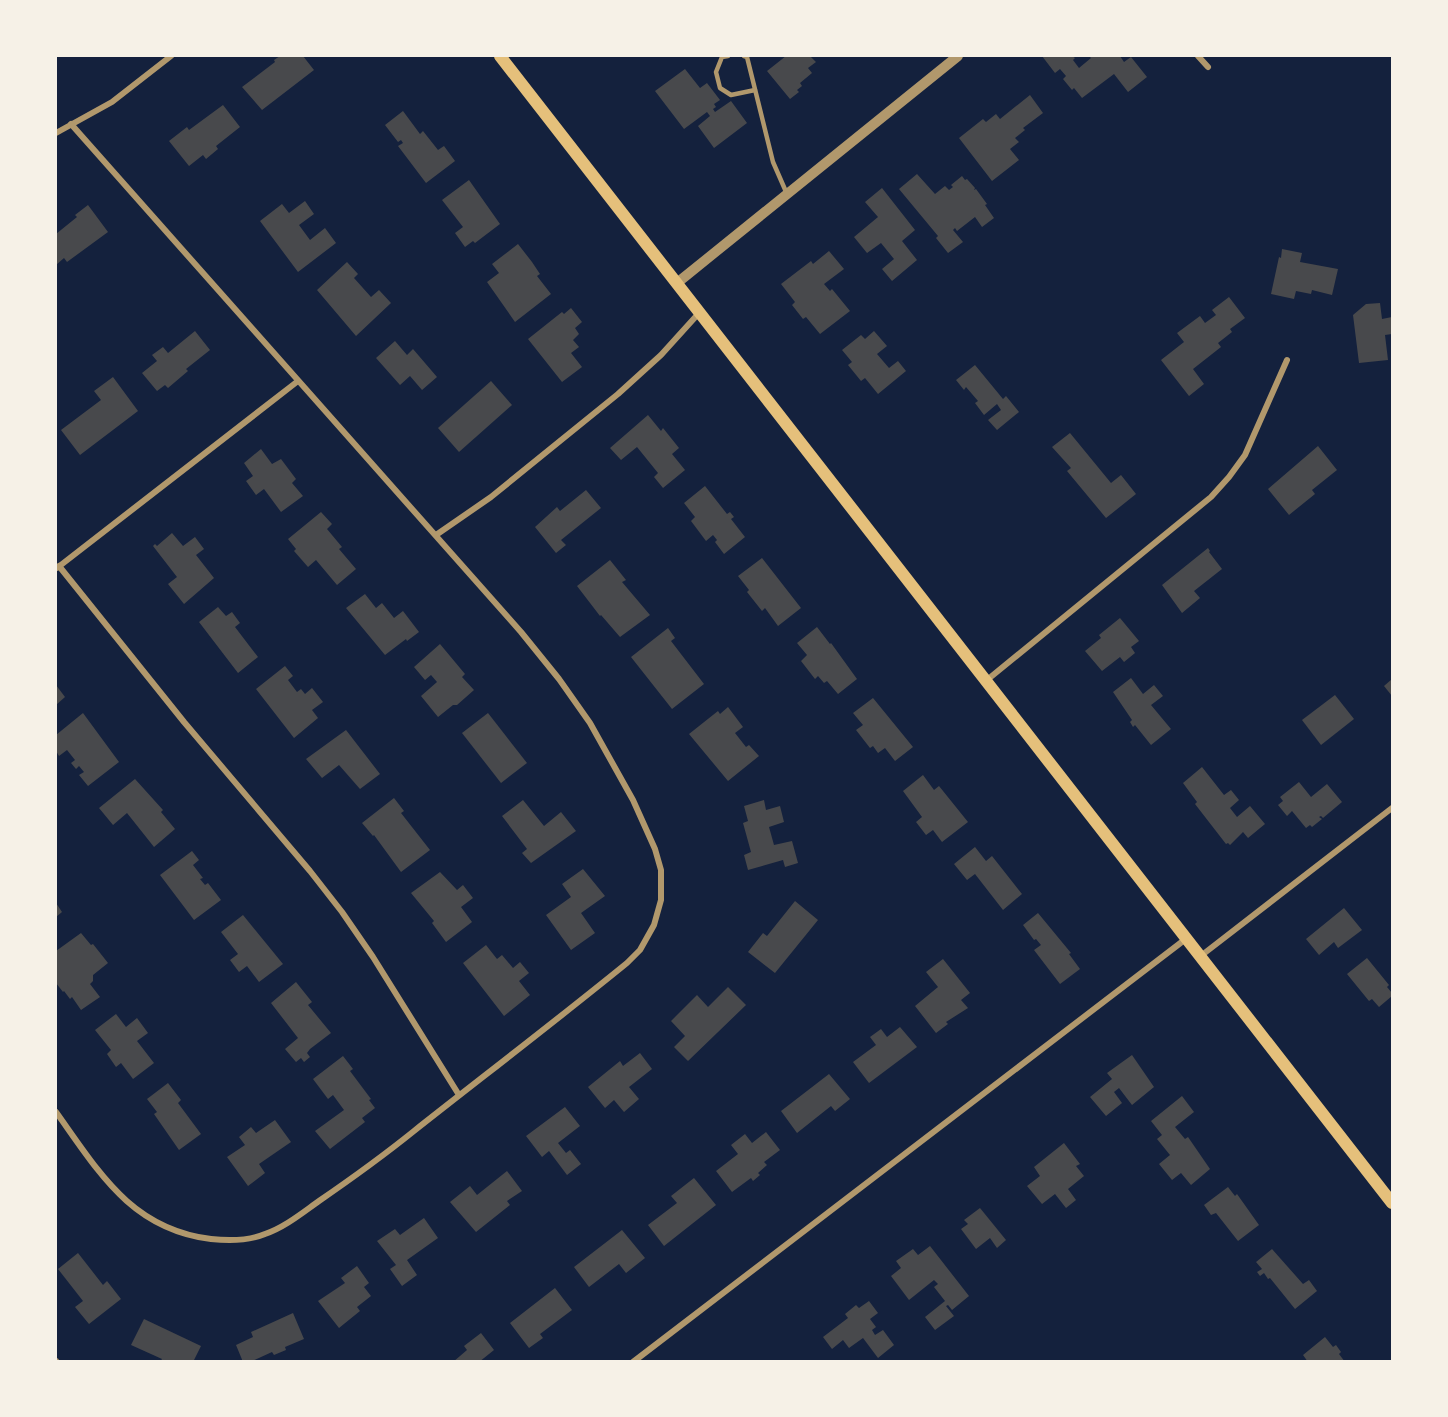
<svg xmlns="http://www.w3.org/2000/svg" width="1448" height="1417" font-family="Poppins,sans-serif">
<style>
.building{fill:#48494c}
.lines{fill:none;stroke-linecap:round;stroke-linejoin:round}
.service{stroke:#b1986c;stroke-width:4.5}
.minor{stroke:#b1986c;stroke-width:6}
.tertiary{stroke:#b1986c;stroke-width:10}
.secondary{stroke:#e5c07b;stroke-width:12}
</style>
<rect width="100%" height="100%" fill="#14213d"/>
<g class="building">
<polygon points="280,56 303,56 314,70 262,110 242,87 275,62 274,60"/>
<polygon points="786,56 810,56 816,62 808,68 812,73 800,83 802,86 797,90 799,92 790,99 767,71"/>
<polygon points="1042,56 1072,56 1075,58 1073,60 1079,68 1091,58 1090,57 1092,56 1120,56 1124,62 1131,57 1147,77 1128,92 1114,74 1082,98 1074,88 1072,90 1063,79 1066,76 1060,69 1055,73"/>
<polygon points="685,69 700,88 707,83 720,100 714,104 716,107 713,109 715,112 731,101 747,123 714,148 698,126 710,116 707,112 684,129 655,91"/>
<polygon points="1030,95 1043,113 1023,128 1025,130 1015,138 1019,142 1010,149 1019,160 992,181 959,138 983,119 986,122 996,114 1000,119"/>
<polygon points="223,105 240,127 216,146 218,149 206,159 203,155 189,166 169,141 187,127 189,130"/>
<polygon points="403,111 420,134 423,131 438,150 444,146 455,161 426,183 398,146 403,143 401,140 398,142 385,125"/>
<polygon points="917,174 935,194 945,186 949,190 953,187 951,185 962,176 965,180 967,179 975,188 974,190 976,189 987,204 985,205 994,218 982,227 975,217 957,231 955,228 953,230 963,242 948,253 936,238 938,236 899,189"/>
<polygon points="469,180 500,224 475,243 473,241 465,247 455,233 463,227 442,200"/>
<polygon points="882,188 915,230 902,241 917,260 892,281 882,269 894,259 881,243 867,253 854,237 878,217 865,202"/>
<polygon points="305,201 314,214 299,225 310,240 325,228 336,243 298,272 260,221 282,204 289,213"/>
<polygon points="88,205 108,232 67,262 64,258 56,265 56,234 77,217 75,215"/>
<polygon points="518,244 532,262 540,274 537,276 551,294 515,322 487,282 499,273 492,264"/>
<polygon points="1282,249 1302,253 1300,262 1338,269 1332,295 1312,290 1311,294 1296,291 1294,299 1271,294 1279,257 1281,258"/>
<polygon points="829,251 844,269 824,284 830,291 832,289 850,311 820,334 806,317 803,319 792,305 795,302 781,284 811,261 813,264"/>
<polygon points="347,262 358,274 354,278 371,297 379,290 391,303 356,336 317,290"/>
<polygon points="1229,297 1245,318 1230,329 1232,332 1218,343 1221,347 1193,369 1204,384 1189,396 1161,360 1184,342 1177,333 1200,316 1205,323 1216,315 1212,310"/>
<polygon points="1380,303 1382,319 1392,317 1392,334 1385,335 1388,360 1359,363 1353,315 1366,304"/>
<polygon points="571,308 582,322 575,328 579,334 573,340 579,347 571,353 582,367 562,382 528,339 562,312 564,314"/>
<polygon points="195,331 210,350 186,369 188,371 168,388 165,385 157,391 142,373 157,361 152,355 163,347 168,353"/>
<polygon points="874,331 887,346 877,354 889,368 898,361 906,371 878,394 865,378 861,381 848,365 852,362 842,350 861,335 865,339"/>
<polygon points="395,341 407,355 413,349 437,377 422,390 410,376 400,385 376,358"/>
<polygon points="975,365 1003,399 1006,396 1019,412 997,430 988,420 1001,410 997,404 984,415 975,403 978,401 966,387 964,390 956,380"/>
<polygon points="113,377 138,411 80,455 61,430 101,400 94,391"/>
<polygon points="491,381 512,405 459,452 438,428"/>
<polygon points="648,415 661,431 663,428 679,448 672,454 685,470 663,488 654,477 658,473 637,447 621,460 610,448"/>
<polygon points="1070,433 1111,483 1121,475 1136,494 1106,518 1067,471 1071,468 1052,447"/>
<polygon points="1318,446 1337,470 1312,490 1315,494 1289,515 1268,489"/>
<polygon points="261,449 272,464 281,459 296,479 292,483 303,496 281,512 264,489 256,495 246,481 253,476 244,463"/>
<polygon points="705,486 727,514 730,512 734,517 731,519 745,537 724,554 715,542 717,540 713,535 706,541 691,521 695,517 684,503"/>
<polygon points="586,490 601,508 561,540 566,545 556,553 535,527 557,507 560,511"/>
<polygon points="321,512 332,524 327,529 342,547 339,549 356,569 337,585 316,560 308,567 294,551 296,549 288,539"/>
<polygon points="172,533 183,546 195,537 204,549 196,555 214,578 184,604 168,584 177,577 153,546 155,544 157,546"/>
<polygon points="1208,548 1210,551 1209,552 1222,569 1194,591 1200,598 1182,613 1162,585"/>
<polygon points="762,558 801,608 778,626 765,608 762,611 747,592 749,590 738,576"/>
<polygon points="610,560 626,580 622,582 650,615 620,637 601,615 600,616 577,586"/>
<polygon points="365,594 376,608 382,603 394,618 403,611 419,632 407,641 406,639 385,655 346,608"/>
<polygon points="218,607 226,616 232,612 240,623 235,627 258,657 238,673 199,622"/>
<polygon points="1120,618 1139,641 1131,647 1135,653 1124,662 1120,657 1102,671 1085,651 1101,638 1099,635"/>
<polygon points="817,627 830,644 831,643 857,679 838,694 827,681 824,683 818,676 815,679 801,661 807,655 797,643"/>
<polygon points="668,628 675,638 671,641 704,684 672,709 631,657"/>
<polygon points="440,644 465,674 462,677 474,690 457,705 453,705 438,717 421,696 437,682 431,675 425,680 414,667"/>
<polygon points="285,666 293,676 288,680 297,692 301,689 305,694 312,688 323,702 312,710 318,718 294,738 256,689"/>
<polygon points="1131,678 1143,694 1154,685 1163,696 1151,705 1171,729 1151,745 1135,725 1133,727 1130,722 1132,720 1113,692"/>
<polygon points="1392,679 1392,696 1384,686"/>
<polygon points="56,685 65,697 56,705"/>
<polygon points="1335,695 1354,719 1321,745 1302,720"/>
<polygon points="873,698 913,747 895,761 885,748 878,753 873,746 870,748 856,730 863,725 853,713"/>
<polygon points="728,707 743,727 735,733 746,747 749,745 759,756 728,781 689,734 718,711 720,714"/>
<polygon points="83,713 119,762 88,786 79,775 84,772 79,766 76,769 71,763 75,760 67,750 59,756 56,751 56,735"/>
<polygon points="488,713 527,763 501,783 462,733"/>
<polygon points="346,730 380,774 360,789 339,765 322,778 306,759"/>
<polygon points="1202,767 1224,795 1231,790 1239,800 1230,808 1237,817 1250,806 1265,824 1248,838 1243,832 1230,845 1228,843 1226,844 1195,804 1197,802 1183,783"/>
<polygon points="923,775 934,790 939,786 968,822 942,842 933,830 926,835 916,822 922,817 903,791"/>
<polygon points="135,779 163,810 161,812 175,829 154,847 127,813 113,825 99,808"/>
<polygon points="1299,782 1311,797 1327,784 1342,802 1323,818 1321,816 1319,817 1322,819 1312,827 1310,825 1306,828 1292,811 1287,816 1278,805 1283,801 1280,797"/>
<polygon points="394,798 404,811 401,813 430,850 401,872 374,835 373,836 362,823"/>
<polygon points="523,800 544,826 561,812 576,831 531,863 522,853 527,849 502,816"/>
<polygon points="764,800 766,810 780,806 784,822 769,827 774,845 792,841 798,863 785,867 783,860 748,870 744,855 751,852 743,823 748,821 744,806"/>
<polygon points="975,847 986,861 992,856 1022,894 1003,910 975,874 967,880 954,864"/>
<polygon points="192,851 199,860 193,865 203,878 200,879 205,885 208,883 221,900 194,920 160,875"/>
<polygon points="583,869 605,896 581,913 595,933 571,950 546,915 571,897 562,884"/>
<polygon points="440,872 457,890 463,885 473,898 461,907 472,922 446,942 432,923 434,921 411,893"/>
<polygon points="795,901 818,920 775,973 748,952 763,933 767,936"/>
<polygon points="56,903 62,912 56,917"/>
<polygon points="1344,908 1362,930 1338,948 1334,942 1319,955 1306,939"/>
<polygon points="1038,913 1071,953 1069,954 1080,969 1060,984 1034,950 1041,945 1036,939 1034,940 1023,925"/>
<polygon points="243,915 283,964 259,982 247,966 239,972 230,960 238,954 221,932"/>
<polygon points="81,933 91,945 93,944 108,963 93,975 93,981 90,984 100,997 81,1010 72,997 70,999 64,991 63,992 56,983 56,951"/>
<polygon points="486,945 497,959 502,955 513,968 520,962 529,973 519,981 530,995 504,1016 463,963"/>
<polygon points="1367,958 1389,985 1387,987 1392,993 1392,996 1379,1007 1372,999 1369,1001 1347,974"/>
<polygon points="943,959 970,993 961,1000 968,1008 946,1022 948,1024 936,1033 915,1006 938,987 926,972"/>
<polygon points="296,982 312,1002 308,1005 331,1033 310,1049 307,1053 310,1057 304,1062 301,1058 296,1062 285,1049 298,1038 271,1003"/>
<polygon points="728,987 746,1005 688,1061 674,1047 685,1036 671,1021 697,995 708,1007"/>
<polygon points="116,1014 126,1027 137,1018 148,1033 137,1041 154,1063 133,1079 121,1063 116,1067 107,1054 111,1050 95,1030"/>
<polygon points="900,1027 917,1047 869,1083 853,1062 876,1045 870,1037 881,1029 887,1037"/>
<polygon points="640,1053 652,1069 629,1087 639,1099 624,1112 614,1100 605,1108 588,1087 620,1061 623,1066"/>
<polygon points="1132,1055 1154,1087 1132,1105 1119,1088 1114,1092 1122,1103 1106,1116 1090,1097 1112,1079 1107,1073"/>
<polygon points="343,1056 353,1069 350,1071 371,1099 369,1100 375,1108 362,1118 365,1122 330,1149 315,1131 344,1110 333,1095 328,1099 313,1079"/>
<polygon points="829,1074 850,1099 835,1111 831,1106 797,1133 781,1111"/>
<polygon points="168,1083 181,1100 178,1103 201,1134 179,1150 154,1114 157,1112 147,1099"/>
<polygon points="1182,1096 1194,1112 1175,1127 1185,1139 1188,1137 1210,1169 1191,1185 1181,1173 1172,1180 1159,1164 1170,1155 1157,1139 1162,1135 1151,1121"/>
<polygon points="565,1107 580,1126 558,1143 566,1153 570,1150 581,1164 567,1175 549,1151 542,1157 526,1136"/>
<polygon points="275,1120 291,1142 259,1164 265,1173 248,1186 227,1157 245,1145 239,1137 251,1127 256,1133"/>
<polygon points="766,1132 780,1150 764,1162 767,1165 758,1173 760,1175 753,1181 751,1178 732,1192 716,1171 738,1154 731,1145 745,1134 752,1143"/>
<polygon points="1064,1143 1080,1164 1076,1166 1084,1176 1068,1189 1076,1200 1066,1208 1055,1194 1042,1204 1027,1186 1040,1176 1034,1167"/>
<polygon points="507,1171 522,1191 507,1201 510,1205 476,1232 450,1202 470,1186 477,1195"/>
<polygon points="694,1178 716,1205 664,1246 648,1225 677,1203 671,1196"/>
<polygon points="1228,1187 1235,1196 1237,1194 1259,1225 1238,1241 1216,1213 1211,1215 1204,1205"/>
<polygon points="980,1208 1006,1240 997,1248 990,1238 976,1249 961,1229 968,1224 964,1220"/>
<polygon points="424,1218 438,1238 407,1260 417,1275 402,1286 390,1269 396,1265 377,1241 395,1229 400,1235"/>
<polygon points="622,1230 645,1258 626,1273 619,1264 589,1287 574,1267"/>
<polygon points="930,1246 969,1296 952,1310 948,1305 946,1306 954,1316 935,1330 925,1317 945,1301 934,1287 938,1284 934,1280 909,1300 891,1276 901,1268 896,1261 913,1249 918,1255"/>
<polygon points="1272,1249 1303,1284 1309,1280 1317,1291 1295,1309 1270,1278 1268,1279 1264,1273 1260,1276 1257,1272 1262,1269 1256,1262"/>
<polygon points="78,1253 103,1285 107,1281 121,1299 89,1324 75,1307 83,1301 58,1269"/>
<polygon points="357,1266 369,1283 364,1287 371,1296 357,1307 360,1311 339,1328 318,1301 345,1283 341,1278"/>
<polygon points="555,1288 572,1310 540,1334 543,1338 529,1348 510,1323"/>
<polygon points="869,1301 878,1313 870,1319 876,1327 872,1330 875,1335 883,1330 894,1345 878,1358 863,1338 849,1348 843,1340 832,1349 823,1337 848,1318 845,1314 856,1305 859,1308"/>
<polygon points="293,1313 304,1339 285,1347 286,1350 274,1355 272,1352 250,1362 243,1362 236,1345 253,1337 251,1332"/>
<polygon points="144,1319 201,1346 193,1362 160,1362 162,1359 131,1345"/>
<polygon points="481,1333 494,1350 479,1362 453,1362 467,1350 464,1346"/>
<polygon points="1325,1337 1333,1347 1336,1345 1341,1352 1339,1354 1345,1362 1308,1362 1303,1355"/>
</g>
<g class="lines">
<g class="service">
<polyline points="728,56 722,57 716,72 720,88 731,95 755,90"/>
<polyline points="744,56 747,57 773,162 787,194"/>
</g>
<g class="minor">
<polyline points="1198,56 1208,67"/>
<polyline points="56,133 112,102 171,56"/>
<polyline points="436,535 491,497 618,394 661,355 699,313"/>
<polyline points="59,566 184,722 310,871 342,912 373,957 459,1095"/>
<polyline points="57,568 298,381"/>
<polyline points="987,680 1211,497 1229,477 1245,455 1287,360"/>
<polyline points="1202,955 1392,808"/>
<path d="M56 1112C99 1172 131 1229 211 1239 229 1241 248 1241 265 1234 285 1227 302 1213 319 1201 351 1179 383 1156 414 1131 485 1075 557 1020 627 963L640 950 654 925 661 900V870L655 849 633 800 590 723 559 679 521 632 71 124"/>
<polyline points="56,1361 56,1362"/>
<polyline points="633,1362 1187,938"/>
</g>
<polyline class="tertiary" points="677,283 958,56"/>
<polyline class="secondary" points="500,56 1392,1203"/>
</g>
<rect width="1448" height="1417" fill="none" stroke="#f6f1e7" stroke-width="114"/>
</svg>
